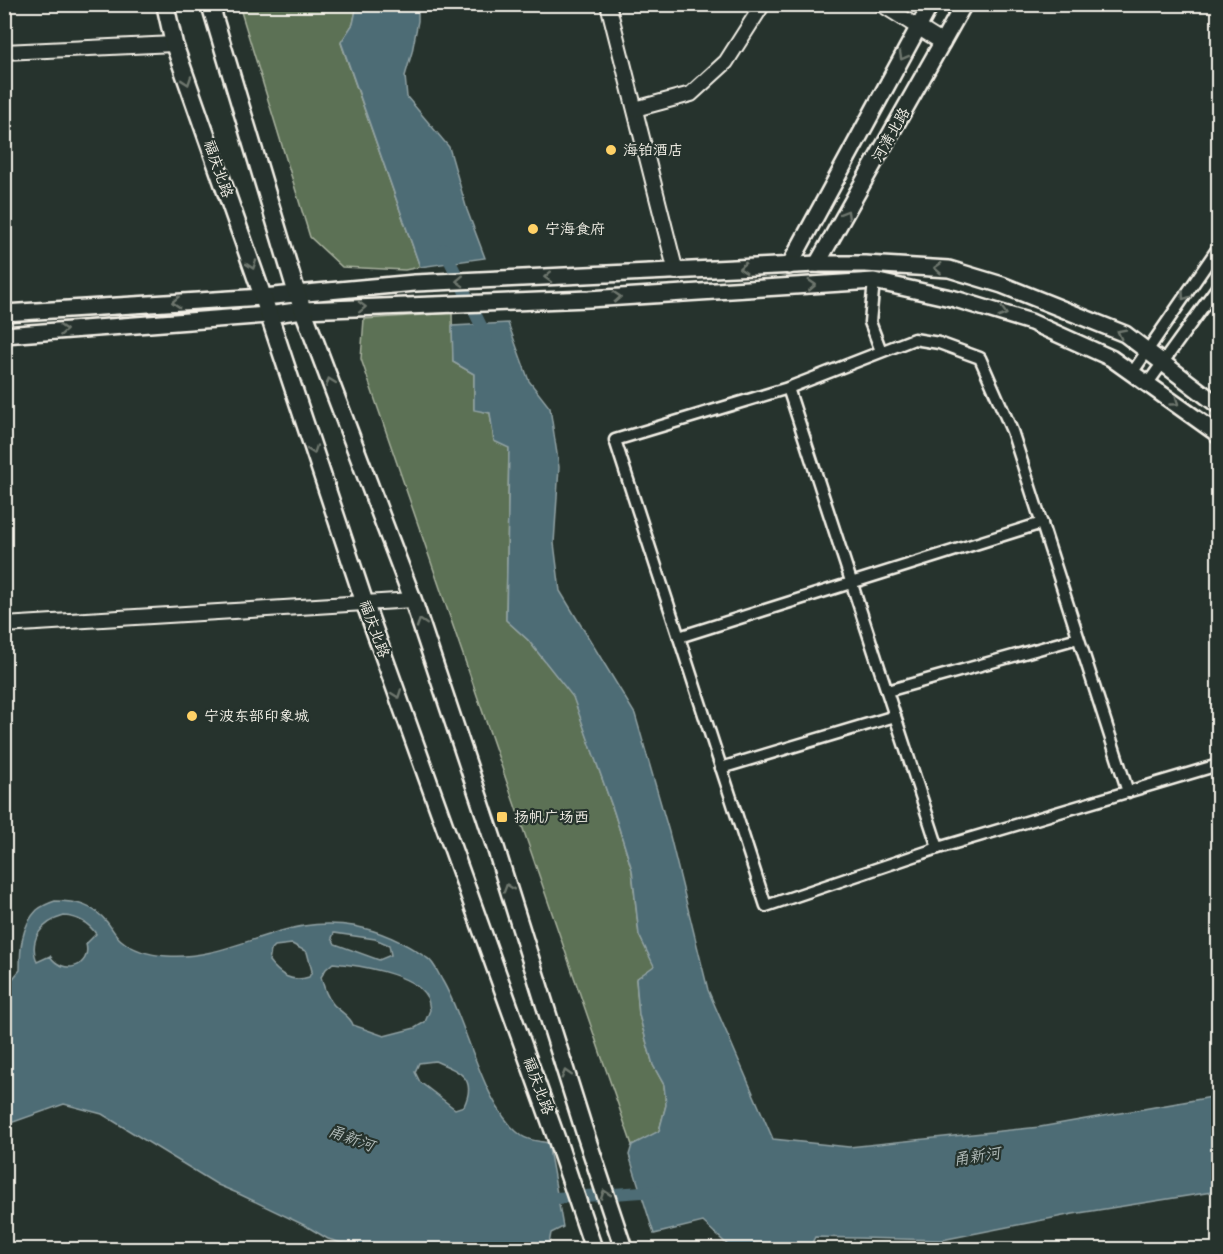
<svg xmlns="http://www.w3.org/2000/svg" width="1223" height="1254" font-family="'Balsamiq Sans','LXGW WenKai TC',sans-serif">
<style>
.green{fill:#5b7155;stroke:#a8b19e;stroke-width:1.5}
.water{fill:#4e6c75;stroke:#90a1a3;stroke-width:1.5;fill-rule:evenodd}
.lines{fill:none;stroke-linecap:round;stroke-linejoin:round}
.canal{stroke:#4e6c75;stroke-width:12}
.minor-casing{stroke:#f4f1e8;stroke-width:15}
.tertiary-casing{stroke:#f4f1e8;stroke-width:18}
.secondary-casing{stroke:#f4f1e8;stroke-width:20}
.primary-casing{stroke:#f4f1e8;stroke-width:21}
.minor{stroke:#26332d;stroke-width:10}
.tertiary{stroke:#26332d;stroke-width:14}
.secondary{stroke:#26332d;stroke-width:15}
.primary{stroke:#26332d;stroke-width:16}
.oneway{stroke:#6e766e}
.poi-dot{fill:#ffd166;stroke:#26332d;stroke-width:2}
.labels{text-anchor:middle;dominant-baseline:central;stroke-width:4.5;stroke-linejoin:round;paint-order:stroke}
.street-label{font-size:15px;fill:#f4f1e8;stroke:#26332d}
.poi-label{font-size:15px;fill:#f4f1e8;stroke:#26332d;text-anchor:start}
.water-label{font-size:16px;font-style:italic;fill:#b2bcba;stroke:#26332d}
</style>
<rect width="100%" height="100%" fill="#26332d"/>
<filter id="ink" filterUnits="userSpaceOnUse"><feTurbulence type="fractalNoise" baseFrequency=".0167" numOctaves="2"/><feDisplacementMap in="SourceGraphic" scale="12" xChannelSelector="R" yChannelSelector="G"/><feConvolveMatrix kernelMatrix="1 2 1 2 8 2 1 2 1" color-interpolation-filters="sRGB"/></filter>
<g filter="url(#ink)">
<g class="green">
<polygon points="239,5 357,5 353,24 341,43 420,267 405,270 342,267 310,237"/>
<polygon points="452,313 453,362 474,374 474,409 490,413 494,441 509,447 506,620 528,640 573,696 614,812 632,870 639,935 655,966 636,979 639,1015 653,1065 664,1085 666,1105 659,1131 648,1139 632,1145 361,359 364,319"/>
</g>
<g class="water">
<polygon points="357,5 418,5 418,21 412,52 405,76 407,97 449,147 467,210 485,258 420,267 341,42 353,24"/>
<polygon points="508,323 529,381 550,408 559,467 554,543 560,591 635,714 669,832 708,990 773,1139 849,1147 1040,1127 1218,1096 1218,1191 1073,1214 942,1240 815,1237 809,1249 733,1250 703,1222 654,1234 629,1155 632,1145 659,1131 666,1105 664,1085 653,1065 639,1015 636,979 654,966 639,935 632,870 614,812 573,697 528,640 506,620 509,448 494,441 490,413 474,410 474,374 453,362 452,326"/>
<path d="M55 901C76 901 93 905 107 922 112 928 115 935 121 940 134 951 150 955 167 956 206 959 240 943 277 932 333 915 379 925 427 958 434 962 438 973 442 980 467 1021 483 1109 522 1136 529 1141 540 1141 548 1143L563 1227 551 1233 548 1249H362L328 1239 306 1226 237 1193 218 1185 102 1114 64 1104 5 1125V988L20 970C20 950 21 926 37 910 42 906 49 903 55 901ZM64 916C78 917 88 922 96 934L86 944C92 967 63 976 50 956L37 962C28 939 42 922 64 916ZM334 933 375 939 389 945 391 955 379 960 335 944 332 938ZM292 944 307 952 312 971 309 977C291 983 280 975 269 961L271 950 275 946ZM333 963C357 965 413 973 426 996 429 999 429 1006 430 1010L425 1022 415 1028 384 1036 353 1025C351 1017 339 1011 333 1004 326 996 324 987 321 977L326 969ZM435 1061C458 1071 478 1077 464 1106L455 1109 420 1082 415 1072 419 1063Z"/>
</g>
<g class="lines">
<g class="canal">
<polyline points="444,249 487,338"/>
<polyline points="542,1199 656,1191"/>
</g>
<defs>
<g id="minor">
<polyline points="874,281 870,322 881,351"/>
<polyline points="1132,373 1218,248"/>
<polyline points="1148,383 1218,286"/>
<polyline points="788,388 938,848"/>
<polyline points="679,637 1042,523"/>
<polyline points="887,691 1078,638"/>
<polyline points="721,768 895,716"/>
<polyline points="1128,792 1012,431 980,358 939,343 914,339 788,388 615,440 766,906 938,848 1218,765"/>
</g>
<g id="tertiary">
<polyline points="608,4 676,272"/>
<polyline points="881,4 943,43"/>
<polyline points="4,52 174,44"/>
<polyline points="635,109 691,94 726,62 763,4"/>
<polyline points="4,625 413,600"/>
</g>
<g id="secondary">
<polyline points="817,264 964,4"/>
<polyline points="789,266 931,4"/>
<polyline points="4,313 263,297 415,283 817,264 865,264 949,269 1002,285 1125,334 1218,405"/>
<polyline points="4,335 268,315 303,310 589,299 874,281 955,299 1031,322 1111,358 1215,432 1218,436"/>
</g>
<g id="primary">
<polyline points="165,4 174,44 263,297 365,604 557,1140 594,1250"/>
<polyline points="210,4 297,294 413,600 496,849 584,1130 624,1250"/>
</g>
</defs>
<use href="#minor" class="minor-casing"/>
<use href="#tertiary" class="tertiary-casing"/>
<use href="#secondary" class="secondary-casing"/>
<use href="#primary" class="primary-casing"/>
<use href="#minor" class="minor"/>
<use href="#tertiary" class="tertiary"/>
<use href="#secondary" class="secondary"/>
<use href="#primary" class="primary"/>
</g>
<defs><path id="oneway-chevron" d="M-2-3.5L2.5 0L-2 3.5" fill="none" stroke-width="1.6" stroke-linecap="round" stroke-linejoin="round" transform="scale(1.5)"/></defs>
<g class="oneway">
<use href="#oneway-chevron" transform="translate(903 56) rotate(119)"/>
<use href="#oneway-chevron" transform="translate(187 81) rotate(71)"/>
<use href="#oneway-chevron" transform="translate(846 214) rotate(-60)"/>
<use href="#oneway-chevron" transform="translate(252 265) rotate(71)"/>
<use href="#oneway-chevron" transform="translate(743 268) rotate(177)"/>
<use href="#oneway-chevron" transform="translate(938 268) rotate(-177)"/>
<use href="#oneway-chevron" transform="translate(548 277) rotate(178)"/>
<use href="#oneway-chevron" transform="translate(460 281) rotate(178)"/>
<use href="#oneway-chevron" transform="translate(812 285) rotate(-3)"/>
<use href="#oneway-chevron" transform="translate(1185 296) rotate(125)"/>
<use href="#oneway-chevron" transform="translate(617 297) rotate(-4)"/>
<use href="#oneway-chevron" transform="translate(176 302) rotate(177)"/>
<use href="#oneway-chevron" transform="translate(362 307) rotate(-2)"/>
<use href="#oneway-chevron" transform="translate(1003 313) rotate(17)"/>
<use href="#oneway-chevron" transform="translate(63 330) rotate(-4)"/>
<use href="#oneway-chevron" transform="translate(1121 333) rotate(-153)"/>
<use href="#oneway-chevron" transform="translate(330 382) rotate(-111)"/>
<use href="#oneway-chevron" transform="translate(1175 402) rotate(36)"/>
<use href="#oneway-chevron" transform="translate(313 450) rotate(71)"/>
<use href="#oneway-chevron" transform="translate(421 623) rotate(-108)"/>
<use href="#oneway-chevron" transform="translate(397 694) rotate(70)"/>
<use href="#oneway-chevron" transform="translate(508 888) rotate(-107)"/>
<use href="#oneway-chevron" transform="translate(566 1074) rotate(-107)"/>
<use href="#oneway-chevron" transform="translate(605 1194) rotate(-109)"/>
</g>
</g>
<g class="poi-dot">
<circle cx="611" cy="150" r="6"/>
<circle cx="533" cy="229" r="6"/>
<circle cx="192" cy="716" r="6"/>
<rect x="496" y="811" width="12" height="12" rx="3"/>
</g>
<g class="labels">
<g class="street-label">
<text transform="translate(891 135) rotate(-60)">河清北路</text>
<text transform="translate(218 169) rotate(71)">福庆北路</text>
<text transform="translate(374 629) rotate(70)">福庆北路</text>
<text transform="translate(538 1086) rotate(70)">福庆北路</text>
</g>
<g class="poi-label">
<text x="623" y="150">海铂酒店</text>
<text x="545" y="229">宁海食府</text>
<text x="204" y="716">宁波东部印象城</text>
<text x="514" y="817">扬帆广场西</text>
</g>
<g class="water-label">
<text transform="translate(351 1139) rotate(20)">甬新河</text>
<text transform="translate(977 1157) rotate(-9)">甬新河</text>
</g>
</g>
<rect width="1223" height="1254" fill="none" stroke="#26332d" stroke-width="24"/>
<rect x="12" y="12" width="1199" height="1230" fill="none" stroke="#f4f1e8" stroke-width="2" filter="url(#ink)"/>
</svg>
